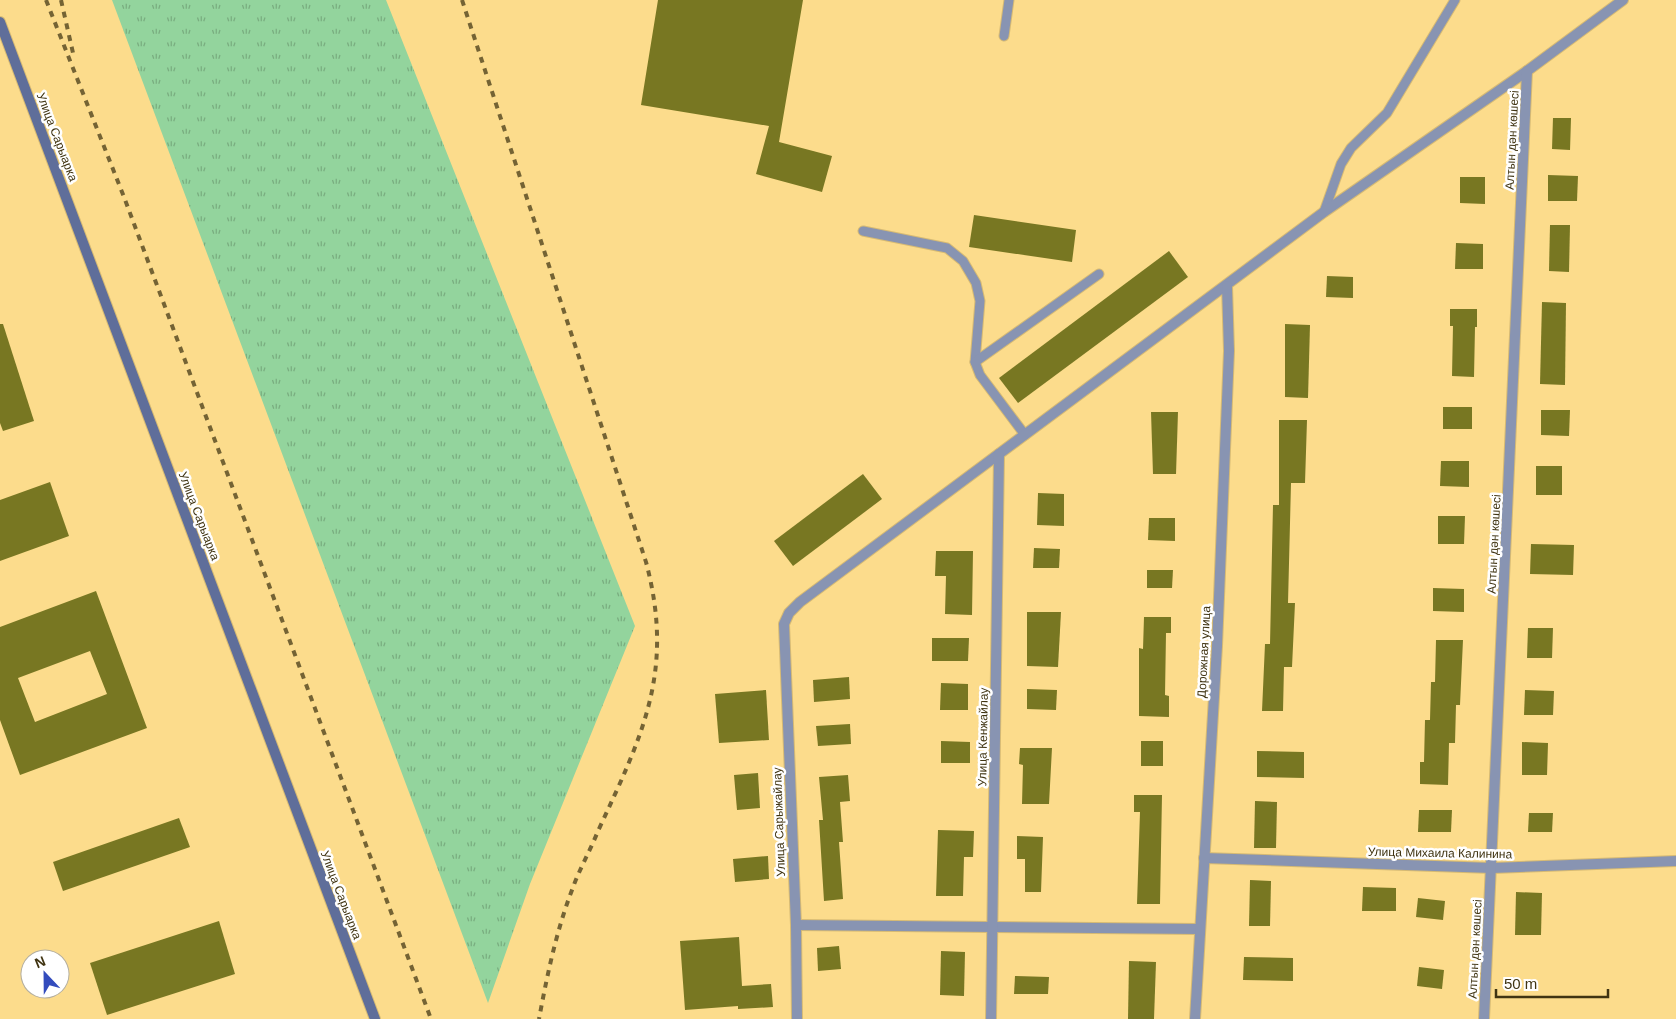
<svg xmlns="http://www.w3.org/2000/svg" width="1676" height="1019" font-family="Arial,sans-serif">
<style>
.grass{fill:url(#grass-tufts)}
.building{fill:#787722;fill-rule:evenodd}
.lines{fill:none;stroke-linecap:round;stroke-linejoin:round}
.service-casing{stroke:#d6ba74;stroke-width:11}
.minor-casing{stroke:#d6ba74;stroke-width:12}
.secondary-casing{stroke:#d6ba74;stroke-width:12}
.service{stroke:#8894b2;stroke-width:9}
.minor{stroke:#8894b2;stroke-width:10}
.secondary{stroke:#5f6e9a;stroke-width:10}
.rail{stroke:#746334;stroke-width:4;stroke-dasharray:6 6;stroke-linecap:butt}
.labels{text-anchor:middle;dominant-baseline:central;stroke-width:5;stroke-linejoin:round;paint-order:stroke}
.street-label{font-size:12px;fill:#403412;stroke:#fff}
</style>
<defs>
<pattern id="grass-tufts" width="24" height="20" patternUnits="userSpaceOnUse" patternTransform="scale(1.25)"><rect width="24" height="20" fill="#93d49d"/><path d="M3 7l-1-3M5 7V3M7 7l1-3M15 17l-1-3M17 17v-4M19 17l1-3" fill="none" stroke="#79ad7f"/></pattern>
</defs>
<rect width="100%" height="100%" fill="#fcdc8c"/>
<polygon class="grass" points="112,0 386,0 635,626 530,884 488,1003"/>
<g class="building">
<polygon points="658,0 803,0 779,142 832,156 822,192 756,174 769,126 641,105"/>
<polygon points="1553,118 1571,118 1570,150 1552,149"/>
<polygon points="1548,175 1578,176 1577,201 1548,201"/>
<polygon points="1460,177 1485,177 1485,204 1460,203"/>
<polygon points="974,215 1076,230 1072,262 969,247"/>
<polygon points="1550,225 1570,225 1569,272 1549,271"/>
<polygon points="1456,243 1483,244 1483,269 1455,269"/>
<polygon points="1169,251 1188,277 1018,403 999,378"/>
<polygon points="1327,276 1353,277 1353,298 1326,297"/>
<polygon points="1542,302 1566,303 1565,385 1540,384"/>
<polygon points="1450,309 1477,309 1477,327 1475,327 1474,377 1452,376 1453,326 1450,326"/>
<polygon points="0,324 3,324 34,421 3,431 0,423"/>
<polygon points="1285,324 1310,325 1308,398 1285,397"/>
<rect x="1443" y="407" width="29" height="22"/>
<polygon points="1541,410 1570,410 1569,436 1541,435"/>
<polygon points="1151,412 1178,412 1176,474 1153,474"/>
<polygon points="1279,420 1307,420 1305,483 1291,483 1288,603 1295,603 1292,667 1284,667 1283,711 1262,711 1265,644 1270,644 1273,505 1279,505"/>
<polygon points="1441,461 1469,461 1469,487 1440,486"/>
<rect x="1536" y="466" width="26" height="29"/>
<polygon points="863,474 882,499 793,566 774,541"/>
<polygon points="50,482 69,536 0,561 0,500"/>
<polygon points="1038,493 1064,494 1064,526 1037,525"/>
<polygon points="1438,516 1465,516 1464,544 1438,544"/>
<polygon points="1149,518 1175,518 1175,541 1148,540"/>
<polygon points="1531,544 1574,545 1573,575 1530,574"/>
<polygon points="1034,548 1060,549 1059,568 1033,568"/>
<polygon points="936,551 973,551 972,615 945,614 946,576 935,576"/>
<polygon points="1147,570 1173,570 1172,588 1147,588"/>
<polygon points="1433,588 1464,589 1464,612 1433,611"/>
<path d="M96 591 147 728 20 775 0 720V627ZM90 651 107 694 35 722 18 678Z"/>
<polygon points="1027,612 1061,612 1058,667 1027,666"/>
<polygon points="1144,617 1171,617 1171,633 1166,633 1165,695 1169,696 1169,717 1139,716 1139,648 1143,649"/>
<polygon points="1528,628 1553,628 1552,658 1527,658"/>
<polygon points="932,638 969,638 968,661 932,661"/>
<polygon points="1436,640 1463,640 1460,705 1456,705 1455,743 1449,743 1448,785 1420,784 1420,762 1424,762 1425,720 1430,720 1431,682 1435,682"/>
<polygon points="849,677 850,699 814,702 813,680"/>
<polygon points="941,683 968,684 968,710 940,710"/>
<polygon points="1027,689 1057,690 1056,710 1027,709"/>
<polygon points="766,690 769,740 719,743 715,694"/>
<polygon points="1525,690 1554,691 1553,715 1524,715"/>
<polygon points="850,724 851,744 818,746 816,726"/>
<polygon points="941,741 970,742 970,763 941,763"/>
<rect x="1141" y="741" width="22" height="25"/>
<polygon points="1522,742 1548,743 1547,775 1522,775"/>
<polygon points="1020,748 1052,748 1049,804 1022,804 1023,765 1019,764"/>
<polygon points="1257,751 1304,752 1304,778 1257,777"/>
<polygon points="758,773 760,808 737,810 734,775"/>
<polygon points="848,775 850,801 840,802 843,842 839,842 843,899 824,901 819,820 823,820 819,777"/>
<polygon points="1134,795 1162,795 1160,904 1137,904 1140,812 1134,812"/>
<polygon points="1255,801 1277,802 1276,848 1254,848"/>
<polygon points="1419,810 1452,810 1451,832 1418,832"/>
<polygon points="1529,813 1553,813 1552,832 1528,832"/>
<polygon points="179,818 190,847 63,891 53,862"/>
<polygon points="938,830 974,831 973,857 964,857 963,896 936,896"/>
<polygon points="1017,836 1043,837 1041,892 1025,892 1025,859 1017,859"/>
<polygon points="768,856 769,879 735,882 733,859"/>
<polygon points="1250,880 1271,881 1270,926 1249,926"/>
<polygon points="1363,887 1396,888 1396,911 1362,911"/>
<polygon points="1516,892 1542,893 1541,935 1515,935"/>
<polygon points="1418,898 1445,901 1443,920 1416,917"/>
<polygon points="219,921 235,974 107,1015 90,963"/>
<polygon points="739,937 742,986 771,984 773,1007 738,1009 738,1006 685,1010 680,941"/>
<polygon points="839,946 841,969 818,971 817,948"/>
<polygon points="941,951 965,952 964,996 940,995"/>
<polygon points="1244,957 1293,958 1293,981 1243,980"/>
<polygon points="1129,961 1156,962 1154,1019 1128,1019"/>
<polygon points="1419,967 1444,970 1442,989 1417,986"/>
<polygon points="1015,976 1049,977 1048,994 1014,994"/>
</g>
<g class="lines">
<defs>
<g id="service">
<polyline points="1004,36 1009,0"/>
<polyline points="1324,212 1341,164 1351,148 1387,113 1455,0"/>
<polyline points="863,231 947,248 963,261 976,283 980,301 975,362 980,375 1025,435"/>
<polyline points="975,362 1099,274"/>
</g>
<g id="minor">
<polyline points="1204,858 1492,868 1676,861"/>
<polyline points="796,925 1199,929"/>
<polyline points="797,1019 796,925 784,624 789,613 800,602 1324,212 1527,71 1623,0"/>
<polyline points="991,1019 999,454"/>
<polyline points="1195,1019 1217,646 1229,351 1227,286"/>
<polyline points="1484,1019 1527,71"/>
</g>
<polyline id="secondary" points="0,22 375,1019"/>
</defs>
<use href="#service" class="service-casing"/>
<use href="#minor" class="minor-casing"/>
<use href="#secondary" class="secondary-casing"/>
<use href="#service" class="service"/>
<use href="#minor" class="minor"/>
<use href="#secondary" class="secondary"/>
<g class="rail">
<polyline points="46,0 124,197 431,1019"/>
<polyline points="61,0 73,53"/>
<path d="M462 0 646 562C675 671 643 734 598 831 590 851 579 870 572 890 556 932 547 976 539 1019"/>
</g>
</g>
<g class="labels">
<g class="street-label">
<text transform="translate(57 137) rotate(69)">Улица Сарыарка</text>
<text transform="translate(1512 140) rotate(-87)">Алтын дән көшесі</text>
<text transform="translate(199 516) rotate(69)">Улица Сарыарка</text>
<text transform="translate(1494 544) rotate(-87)">Алтын дән көшесі</text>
<text transform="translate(1204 652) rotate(-87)">Дорожная улица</text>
<text transform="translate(983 737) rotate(-89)">Улица Кенжайлау</text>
<text transform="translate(779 822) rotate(-92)">Улица Сарыжайлау</text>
<text transform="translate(1440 853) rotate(1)">Улица Михаила Калинина</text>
<text transform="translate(341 895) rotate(69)">Улица Сарыарка</text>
<text transform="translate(1475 949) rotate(-87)">Алтын дән көшесі</text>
</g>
</g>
<g transform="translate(45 974) rotate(338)"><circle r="24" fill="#ffffff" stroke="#b3aea0"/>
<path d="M0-4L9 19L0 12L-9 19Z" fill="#334cbd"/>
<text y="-8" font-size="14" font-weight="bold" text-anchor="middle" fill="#403412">N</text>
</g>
<path d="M1496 989v8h112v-8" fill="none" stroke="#403412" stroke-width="2.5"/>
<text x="1504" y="989" font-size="15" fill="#403412" stroke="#ffffff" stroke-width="4" paint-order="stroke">50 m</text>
</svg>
